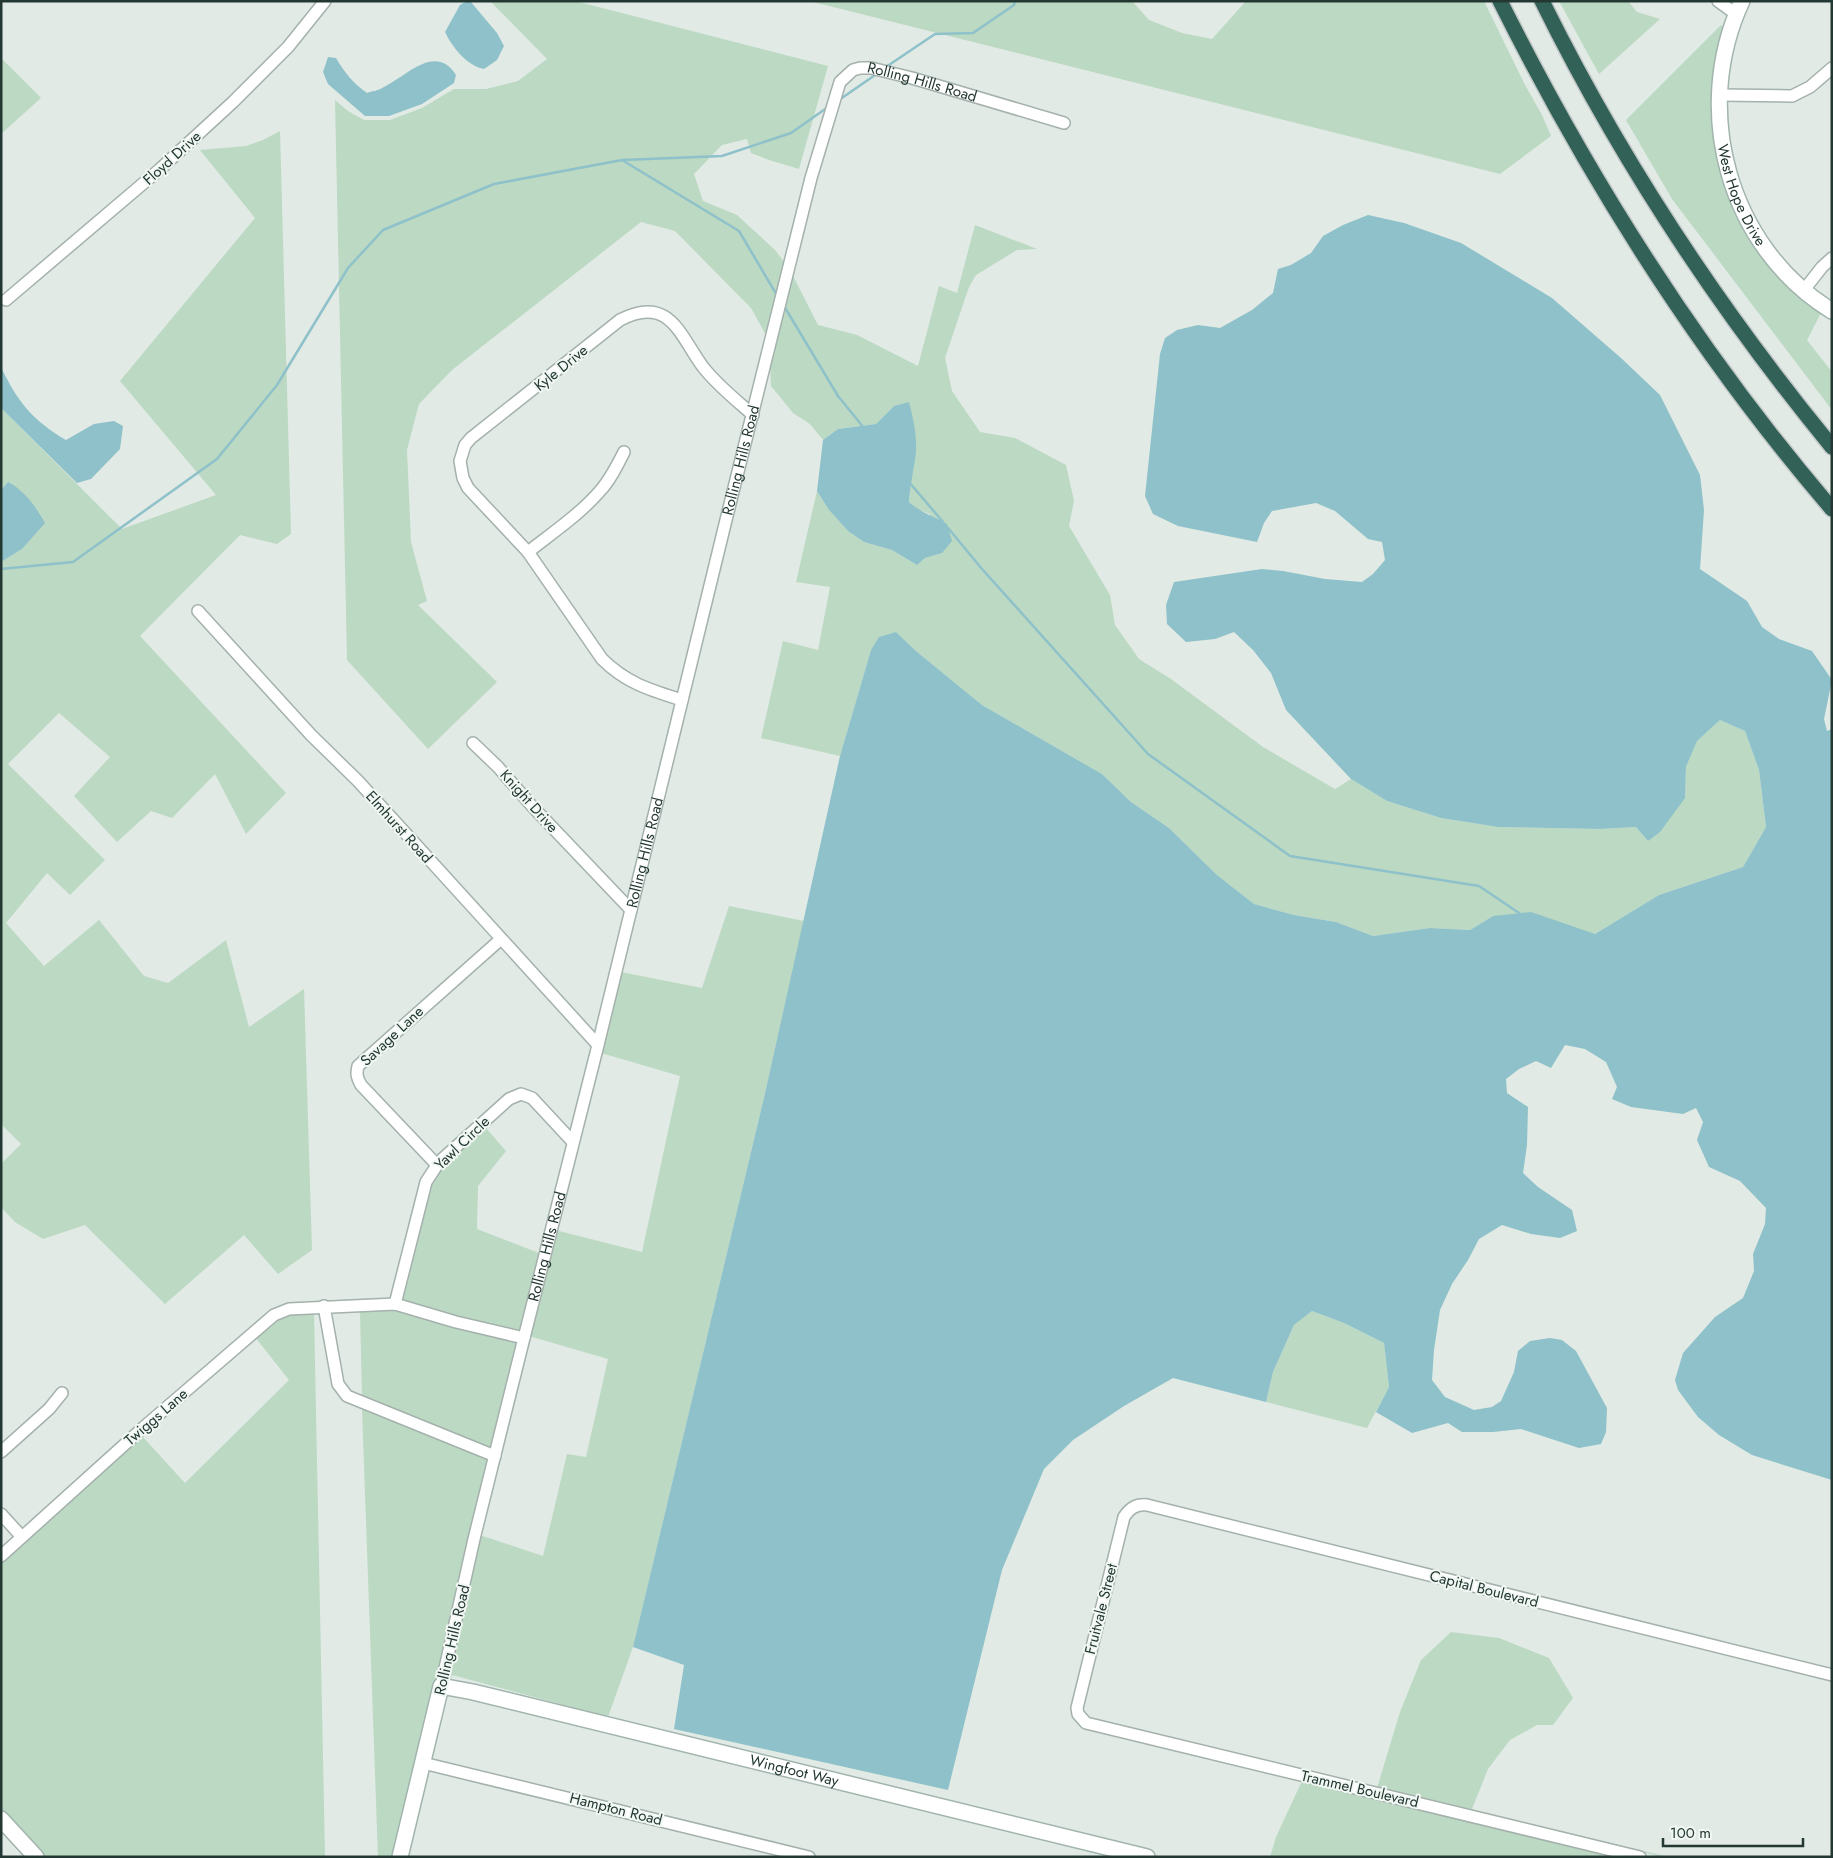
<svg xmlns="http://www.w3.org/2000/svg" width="1833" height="1858" font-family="Jost,sans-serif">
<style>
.green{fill:#bcd9c3}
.water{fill:#8ec1c9}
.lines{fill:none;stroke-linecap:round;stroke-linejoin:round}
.stream{stroke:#8ec1c9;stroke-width:2.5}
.street-casing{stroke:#a4b1ac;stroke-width:14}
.secondary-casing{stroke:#a1b4ad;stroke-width:18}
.highway-casing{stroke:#c1c7c6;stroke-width:18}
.street{stroke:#fff;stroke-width:11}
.secondary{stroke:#fff;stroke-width:15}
.highway{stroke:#326157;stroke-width:15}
.labels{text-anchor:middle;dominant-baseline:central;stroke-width:4;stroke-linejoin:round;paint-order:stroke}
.street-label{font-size:15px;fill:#233832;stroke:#f1f7f3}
</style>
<rect width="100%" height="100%" fill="#e1eae5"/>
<g class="green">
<polygon points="490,1 575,1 828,66 799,169 769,160 751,153 747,139 722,145 694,174 703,201 737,215 775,250 785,263 767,337 751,308 675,231 641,222 452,370 419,404 407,450 411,542 427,601 418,605 497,682 428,749 347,660 335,100 348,111 364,120 390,120 422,108 454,89 486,89 518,81 547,59"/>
<polygon points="809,1 1132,1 1149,20 1182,33 1212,39 1246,1 1484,1 1524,83 1542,115 1551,136 1500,174"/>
<polygon points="1559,1 1628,1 1637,12 1660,19 1599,74"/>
<polygon points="1721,25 1723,27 1728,192 1822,311 1807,340 1832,372 1832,410 1672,199 1626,120"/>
<polygon points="1,58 41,98 1,134"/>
<polygon points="280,131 291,534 277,544 240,535 140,636 286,793 246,834 215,774 172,818 151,811 117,842 74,796 110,757 59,713 8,764 105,860 70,895 47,873 6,923 44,966 99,920 144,976 168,983 226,940 249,1027 304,989 312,1250 278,1274 244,1235 165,1304 85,1225 43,1239 15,1222 1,1207 1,1164 21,1144 1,1124 1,562 22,549 8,482 1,490 1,408 122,529 216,495 120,381 255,218 200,150 246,146 263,140"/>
<polygon points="975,225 1037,249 1017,250 976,275 969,287 945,358 952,391 980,432 1015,438 1066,465 1074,501 1069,526 1110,595 1115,625 1139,659 1171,679 1263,747 1335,789 1351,779 1387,801 1441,818 1498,827 1600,829 1636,827 1648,841 1685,798 1686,767 1697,741 1720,720 1745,731 1759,770 1766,827 1743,867 1659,895 1595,934 1493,916 1470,930 1430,928 1373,936 1336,922 1294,915 1254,904 1217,875 1169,828 1131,802 1102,774 982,705 916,651 896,632 871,650 840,756 761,738 783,641 818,650 830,587 796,582 817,491 829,510 848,531 864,542 892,550 917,565 925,558 942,553 930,514 917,509 909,502 911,479 894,406 876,424 838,429 823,440 810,424 793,413 771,386 770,366 792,274 818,325 857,335 918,366 939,286 957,293"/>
<polygon points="729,906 804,921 766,1089 633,1647 608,1717 452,1675 450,1682 447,1682 480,1535 543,1556 567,1454 586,1457 608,1359 529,1336 555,1230 642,1252 680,1076 601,1053 605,1045 603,1043 621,972 702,988"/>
<polygon points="485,1127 506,1151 478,1186 477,1229 539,1253 520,1332 458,1317 401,1300 431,1184 443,1166"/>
<polygon points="394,1309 518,1342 492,1448 362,1397 360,1310"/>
<polygon points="1312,1311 1344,1323 1384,1343 1389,1387 1367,1428 1266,1402 1273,1372 1294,1325"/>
<path d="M314 1312 325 1857H43L1 1811V1563L142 1436 185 1483 289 1380 255 1337C280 1316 281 1315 314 1312Z"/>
<polygon points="362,1409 489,1459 395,1857 378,1857"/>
<polygon points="1451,1632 1499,1638 1549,1658 1573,1698 1553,1725 1537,1725 1510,1740 1488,1769 1472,1809 1668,1857 1663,1857 1377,1788 1400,1712 1421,1660"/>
<polygon points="1302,1781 1618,1857 1270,1857 1276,1837"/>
</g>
<g class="water">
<path d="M467 1H470L497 33 504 46 497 60 484 69C467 66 452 47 445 32L460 5Z"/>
<path d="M328 57 336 58C345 73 353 83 367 93 372 91 378 91 382 88 405 78 435 42 456 75L454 83 422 104 389 116H365L328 84 323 72Z"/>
<polygon points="1368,215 1404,223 1461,243 1552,298 1621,358 1660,395 1700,475 1704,510 1700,569 1747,601 1762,627 1779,639 1812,651 1832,680 1824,719 1827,731 1832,729 1832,1480 1752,1455 1719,1435 1698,1417 1678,1390 1675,1380 1683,1353 1715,1317 1743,1298 1754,1271 1753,1254 1765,1224 1766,1208 1740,1181 1709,1167 1697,1140 1703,1122 1696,1108 1683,1114 1631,1107 1612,1099 1617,1087 1606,1062 1585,1049 1565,1045 1551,1068 1536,1061 1519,1069 1506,1079 1507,1093 1528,1107 1527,1145 1523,1173 1538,1187 1572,1210 1577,1231 1560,1238 1531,1234 1502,1225 1479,1239 1468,1260 1452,1284 1440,1310 1434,1350 1432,1380 1445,1397 1474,1410 1492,1407 1501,1401 1514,1372 1518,1351 1530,1341 1550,1338 1562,1340 1576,1351 1607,1408 1606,1432 1601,1444 1579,1448 1521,1429 1493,1432 1462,1432 1448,1423 1412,1433 1376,1412 1389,1387 1384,1343 1344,1323 1312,1311 1294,1325 1273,1372 1266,1402 1173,1378 1124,1406 1073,1440 1044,1469 1002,1570 948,1790 674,1729 684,1665 633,1647 766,1089 840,756 871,650 879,637 896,632 916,651 982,705 1102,774 1131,802 1169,828 1217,875 1254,904 1294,915 1336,922 1373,936 1430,928 1470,930 1493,916 1531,912 1595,934 1659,895 1743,867 1766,827 1759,770 1745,731 1720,720 1697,741 1686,767 1685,798 1660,832 1648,841 1636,827 1600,829 1498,827 1441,818 1387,801 1351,779 1286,710 1271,673 1253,650 1234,632 1215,639 1186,642 1167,624 1166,605 1174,582 1262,569 1283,571 1325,579 1362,582 1373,574 1385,560 1382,542 1368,539 1335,511 1316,503 1272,511 1264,523 1257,542 1178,526 1153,514 1145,496 1160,354 1165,338 1177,330 1198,325 1220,328 1252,310 1273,293 1278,269 1291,265 1311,253 1323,236 1343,225"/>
<path d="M1 367C17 401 33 421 66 440L94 424 114 421 123 426 120 449 91 479 77 483 1 408Z"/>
<path d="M909 402C913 418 917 435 916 452 914 469 910 485 909 502 920 512 935 517 947 524L952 541 942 553 925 558 917 565 892 550 864 542 848 531 829 510 817 491 823 440 838 429 876 424 894 406Z"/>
<path d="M8 482C25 491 36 507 45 523L22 549 1 562V490Z"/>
</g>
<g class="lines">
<g class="stream">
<polyline points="886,67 935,34 973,33 1014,5 1015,1"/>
<polyline points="839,100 878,73"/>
<polyline points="623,160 722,156 791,133 828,107"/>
<polyline points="784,306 838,396 864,428"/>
<polyline points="909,482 943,522"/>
<polyline points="948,528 982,569 1148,754 1290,856 1479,886 1522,915"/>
<polyline points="1,569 73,562 217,459 277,385 348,268 383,230 494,184 622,160 739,231 778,297"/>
</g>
<defs>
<g id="street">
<polyline points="1718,1 1736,14"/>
<polyline points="1719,95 1792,96 1810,87 1832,68"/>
<polyline points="1804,290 1822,267 1832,258"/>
<polyline points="6,300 159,170 233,102 288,47 325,1"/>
<path d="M528 552C552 533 579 515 600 491 610 480 617 466 624 452"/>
<polyline points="198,611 311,735 358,781 598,1045"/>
<path d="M682 700C650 690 626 683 602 659L528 552 468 488 463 478 460 461 465 445 471 438 620 320C670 294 680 336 703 367 717 385 736 400 753 415"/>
<polyline points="473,743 498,767 532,806 631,910"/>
<path d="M437 1165 361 1085C357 1078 356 1074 358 1066L501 939"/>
<polyline points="395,1304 423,1194 426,1182 439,1162 509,1099 521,1094 532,1098 572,1141"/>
<polyline points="324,1306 338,1384 347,1396 495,1456"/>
<polyline points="1,1452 49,1409 62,1393"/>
<polyline points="1,1514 22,1537"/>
<polyline points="1,1556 144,1427 274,1315 289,1309 395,1304 456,1322 524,1338"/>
<path id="s1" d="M441 1686 474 1539 524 1338 598 1045 726 520 811 178 840 82 853 70 860 68H871L912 78 1064 123"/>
<polyline points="423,1763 809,1857"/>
<path d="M1640 1857 1086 1723 1078 1714 1077 1708 1124 1517C1130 1508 1136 1504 1147 1505L1832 1675"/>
</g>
<g id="secondary">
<path id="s2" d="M1742 1C1691 110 1728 247 1832 311"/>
<polyline points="1,1819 36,1857"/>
<path id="s3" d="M400 1857 441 1686 473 1692 1147 1857"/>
</g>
<g id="highway">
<path d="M1500 1C1591 183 1699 354 1832 509"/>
<path d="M1542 1C1621 161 1719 309 1832 447"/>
</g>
</defs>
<use href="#street" class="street-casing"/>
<use href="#secondary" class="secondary-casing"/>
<use href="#highway" class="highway-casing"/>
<use href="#street" class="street"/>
<use href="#secondary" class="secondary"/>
<use href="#highway" class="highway"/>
</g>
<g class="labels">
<g class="street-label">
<text stroke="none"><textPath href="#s1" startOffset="1742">Rolling Hills Road</textPath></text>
<text transform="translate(172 158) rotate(-42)">Floyd Drive</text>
<text stroke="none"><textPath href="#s2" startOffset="201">West Hope Drive</textPath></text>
<text transform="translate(561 368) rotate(-39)">Kyle Drive</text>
<text stroke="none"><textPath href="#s1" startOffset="1262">Rolling Hills Road</textPath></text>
<text transform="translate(529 801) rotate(48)">Knight Drive</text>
<text transform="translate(399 827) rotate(48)">Elmhurst Road</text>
<text stroke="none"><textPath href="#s1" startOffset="858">Rolling Hills Road</textPath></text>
<text transform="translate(392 1036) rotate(-43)">Savage Lane</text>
<text transform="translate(462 1143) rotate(-44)">Yawl Circle</text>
<text stroke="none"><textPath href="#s1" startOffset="452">Rolling Hills Road</textPath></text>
<text transform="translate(156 1417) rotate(-41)">Twiggs Lane</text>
<text transform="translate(1484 1589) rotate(14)">Capital Boulevard</text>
<text transform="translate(1101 1609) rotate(-76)">Fruitvale Street</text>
<text transform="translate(452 1640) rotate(-77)">Rolling Hills Road</text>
<text stroke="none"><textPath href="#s3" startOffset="539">Wingfoot Way</textPath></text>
<text transform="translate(1360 1789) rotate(13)">Trammel Boulevard</text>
<text transform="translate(616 1809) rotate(14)">Hampton Road</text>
</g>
</g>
<rect width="1833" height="1858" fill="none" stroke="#233832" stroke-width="5"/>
<path d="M1663 1838v8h140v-8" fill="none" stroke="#233832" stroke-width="2.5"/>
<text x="1670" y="1838" font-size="15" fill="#233832" stroke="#f1f7f3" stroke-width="4" paint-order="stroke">100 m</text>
</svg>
